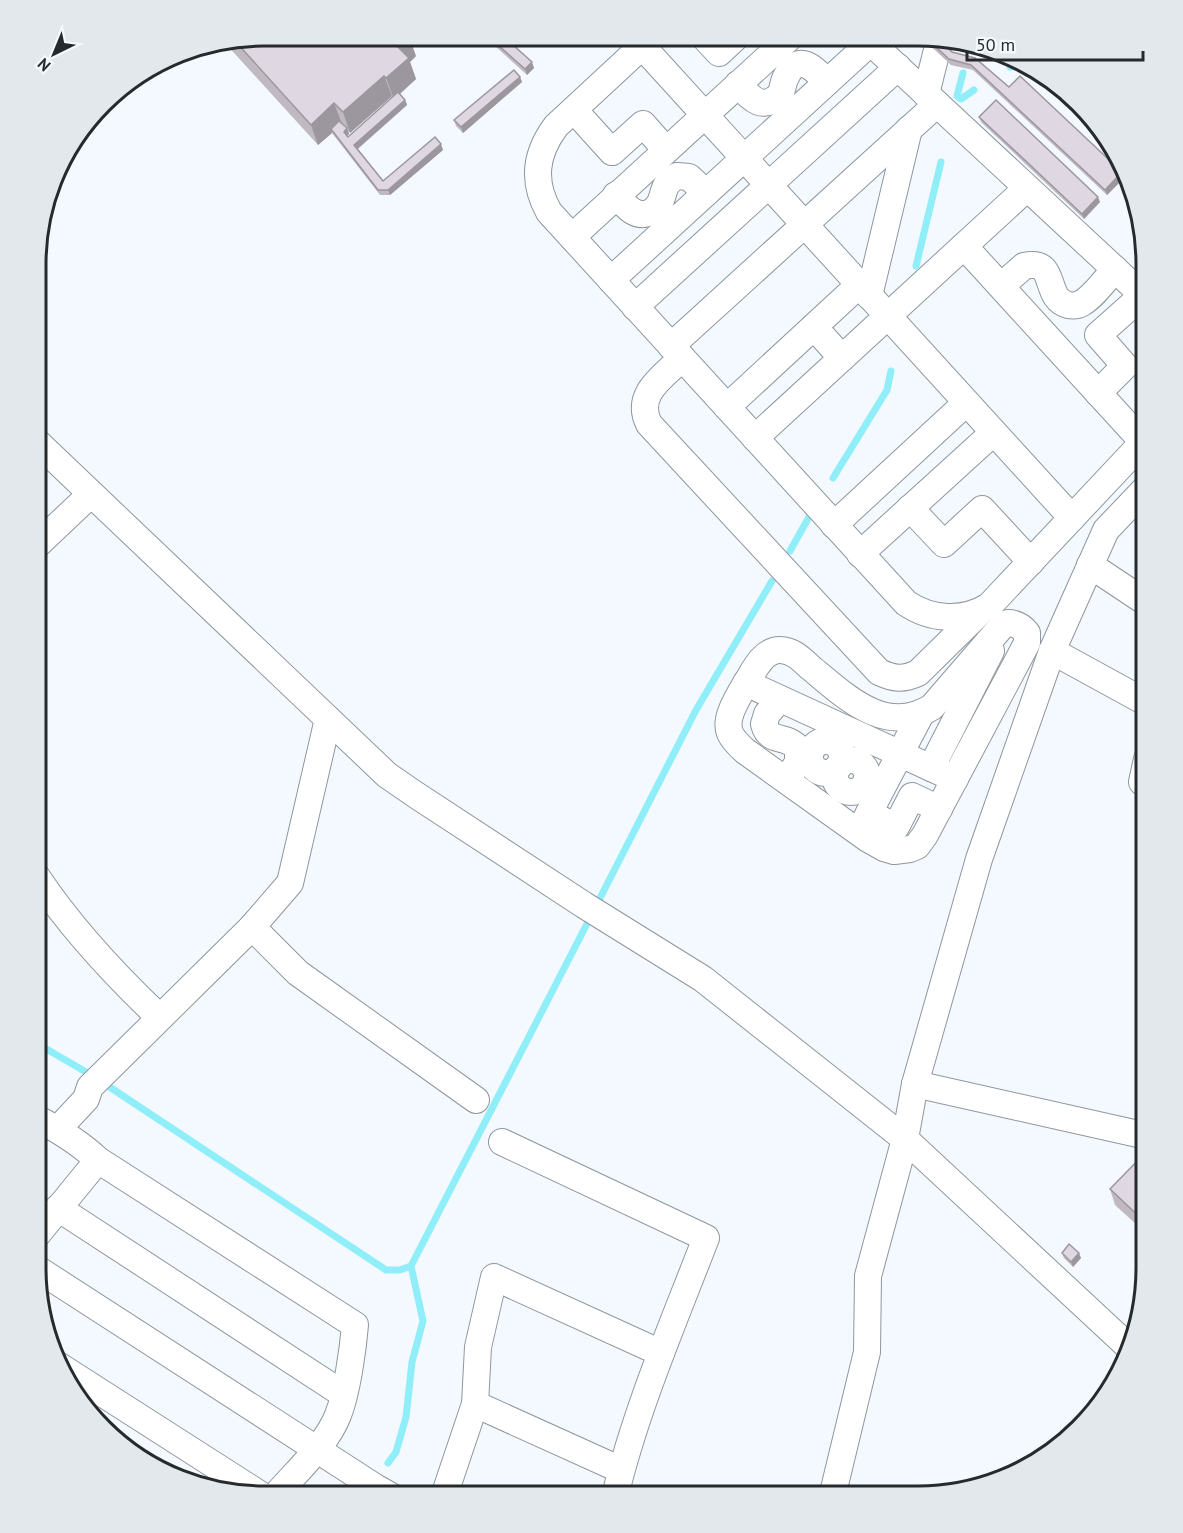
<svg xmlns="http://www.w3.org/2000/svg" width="1183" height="1533" font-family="'PT Sans',sans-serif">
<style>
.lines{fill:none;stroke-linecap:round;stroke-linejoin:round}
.stream{stroke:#90eef9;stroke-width:7}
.minor-casing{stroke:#8e979e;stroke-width:28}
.minor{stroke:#fff;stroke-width:26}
.wall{fill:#c0b9c2;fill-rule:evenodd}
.shaded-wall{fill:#9c969e}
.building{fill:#dfd7e1;stroke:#9c969e;stroke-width:1.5}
.rim{fill:none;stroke:#262a2d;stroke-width:3}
</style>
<rect width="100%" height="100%" fill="#f3f9fe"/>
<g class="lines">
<g class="stream">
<polyline points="1010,67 1022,66"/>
<polyline points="963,73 957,96 961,99 974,90"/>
<polyline points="916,266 941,162"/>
<polyline points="833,478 887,390 891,371"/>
<polyline points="790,551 809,517"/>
<polyline points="596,906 696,710 772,581"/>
<polyline points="36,1043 93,1076"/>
<polyline points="102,1082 386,1270 400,1270 411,1266 591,916"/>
<polyline points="388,1463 396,1452 406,1417 412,1362 423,1321 411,1266"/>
</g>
<defs>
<g id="minor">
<path d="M652 37 556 126C535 154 532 182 549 212L906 603C931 620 963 622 989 606L1147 438"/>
<polyline points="704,37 719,53 736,37"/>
<polyline points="866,38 1147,299"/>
<polyline points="642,46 1072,518"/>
<path d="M738 84C751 98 761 112 780 95 783 89 783 82 786 77 798 51 815 69 827 82"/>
<polyline points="926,94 940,38"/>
<polyline points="574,110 612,152 643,124 666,150"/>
<path d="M616 195C625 205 634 218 649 213 654 211 657 208 660 203 665 191 663 183 677 176L689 177 706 193"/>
<polyline points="572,237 789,38"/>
<polyline points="964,246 1143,442"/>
<polyline points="611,280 871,42"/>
<path d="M1001 286 1024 266C1059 258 1042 298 1068 305 1073 306 1077 306 1082 303 1094 296 1105 280 1115 269"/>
<polyline points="869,296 909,129"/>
<polyline points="635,307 898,67"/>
<polyline points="814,327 842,358"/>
<polyline points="671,346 937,104"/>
<path d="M682 358C663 377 634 394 649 424L879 672C894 679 903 680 918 673L980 612"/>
<polyline points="1098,393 1125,366 1098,335 1143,295"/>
<polyline points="727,407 859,285"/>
<polyline points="755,438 1027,188"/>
<polyline points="38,443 387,775 416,795 584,905 703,979 905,1139 1131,1349"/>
<polyline points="910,508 944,544 982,509 1031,562"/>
<polyline points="834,525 966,403"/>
<polyline points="37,545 91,494"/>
<polyline points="860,554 993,433"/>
<polyline points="1090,565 1147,603"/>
<path d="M1008 623C1016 623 1022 627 1027 633V643L925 835 917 846 910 849 894 851 884 848 868 839 745 751C732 739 724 731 731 712 735 701 742 690 748 680 755 668 764 650 780 650 793 650 802 660 811 668 845 696 886 737 932 707L1002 626Z"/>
<polyline points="1052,651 1147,703"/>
<polyline points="746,683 955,779"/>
<path d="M780 699 767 714 764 724C769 744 786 734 798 748V762L787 780"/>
<circle cx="826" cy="757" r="16"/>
<circle cx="851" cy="776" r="16"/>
<polyline points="931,768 991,651"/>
<polyline points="1142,782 1147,759"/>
<polyline points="869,813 896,827 912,796 939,809"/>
<polyline points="859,832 922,712"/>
<path d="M37 877C71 928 113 973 157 1015L156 1021"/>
<polyline points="252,927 298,973 476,1100"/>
<polyline points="915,1084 1147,1136"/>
<path d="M36 1118C59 1130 79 1142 98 1160L355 1325C353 1349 347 1393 338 1415 327 1444 296 1472 276 1495"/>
<polyline points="58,1129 86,1099 90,1087 252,927 290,883 328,719"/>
<path d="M502 1142 706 1238C674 1321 636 1409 615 1496"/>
<polyline points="58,1208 343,1394"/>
<polyline points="36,1236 98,1160"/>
<polyline points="36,1268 375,1487 391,1496"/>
<polyline points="58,1365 261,1495"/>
<polyline points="475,1404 621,1470"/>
<polyline points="444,1496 475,1404 478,1347 494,1277 661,1353"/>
<polyline points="832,1497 867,1352 868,1276 905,1139 915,1084 979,859 1052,651 1106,530 1147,487"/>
</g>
</defs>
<use href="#minor" class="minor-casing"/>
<use href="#minor" class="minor"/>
</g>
<g class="wall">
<path d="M264 36 416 56 410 62 416 79 400 94 405 100 407 105 358 149 383 181 443 150 390 195H380L332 133 318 145 225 43ZM392 96 393 97 348 137 347 136 349 134 348 131 350 133Z"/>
<polygon points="485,37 504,37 534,68 527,75"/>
<polygon points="922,38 937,38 952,52 1009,87 1124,178 1107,195 973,70 951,65"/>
<polygon points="520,77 522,82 463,133 456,126 454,120"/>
<polygon points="979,117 1100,202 1084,219 981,122"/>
<polygon points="1147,1151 1147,1234 1115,1205 1110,1189"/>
<polygon points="1062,1253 1081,1258 1073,1267 1064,1258"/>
</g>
<g class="shaded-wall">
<polygon points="408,36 409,36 416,56 410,62 416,79 394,99 386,78 397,46"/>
<polygon points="532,62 534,68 527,75 525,69"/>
<polygon points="384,76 392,96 350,133 343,112"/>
<polygon points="520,77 522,82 463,133 461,127"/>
<polygon points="405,100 407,105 356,150 354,145"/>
<polygon points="334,103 342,124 331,129 332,133 318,145 311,125"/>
<polygon points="347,128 349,134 346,137 344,132"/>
<polygon points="441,144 443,150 390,195 388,190"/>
<polygon points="1122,172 1124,178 1107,195 1105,190"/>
<polygon points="1098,197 1100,202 1084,219 1082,214"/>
<polygon points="1079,1253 1081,1258 1073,1267 1071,1262"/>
</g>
<g class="building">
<polygon points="264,36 408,36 397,46 409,58 386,78 384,76 343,112 334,103 311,125 235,41"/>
<polygon points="489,37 504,37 532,62 525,69"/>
<polygon points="926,38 937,38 952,52 975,58 1009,87 1020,76 1122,172 1105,190 971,65 949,59"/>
<polygon points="514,70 520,77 461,127 454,120"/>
<polygon points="398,92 405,100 354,145 383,181 435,137 441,144 388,190 378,190 331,129 339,121 347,128 344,132 348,137"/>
<polygon points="996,100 1098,197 1082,214 979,117"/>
<polygon points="1147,1151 1147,1224 1110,1189"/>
<polygon points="1069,1244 1079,1253 1071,1262 1062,1253"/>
</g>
<path d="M0 0H1183V1533H0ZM264 46H918A218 218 0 0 1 1136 264V1268A218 218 0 0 1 918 1486H264A218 218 0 0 1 46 1268V264A218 218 0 0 1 264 46Z" fill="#e3e8ed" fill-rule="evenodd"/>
<path class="rim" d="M264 46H918A218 218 0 0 1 1136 264V1268A218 218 0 0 1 918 1486H264A218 218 0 0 1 46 1268V264A218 218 0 0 1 264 46Z"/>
<g transform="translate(54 54) rotate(223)" stroke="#f3f9fe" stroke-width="4.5" paint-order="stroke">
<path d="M0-4.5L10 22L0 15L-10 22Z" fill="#262a2d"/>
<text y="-9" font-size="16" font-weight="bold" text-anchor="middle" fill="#262a2d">N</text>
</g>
<path d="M967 51v9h176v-9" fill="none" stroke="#262a2d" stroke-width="3"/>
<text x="976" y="51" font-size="18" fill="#262a2d" stroke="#f3f9fe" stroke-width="4.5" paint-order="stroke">50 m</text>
</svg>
